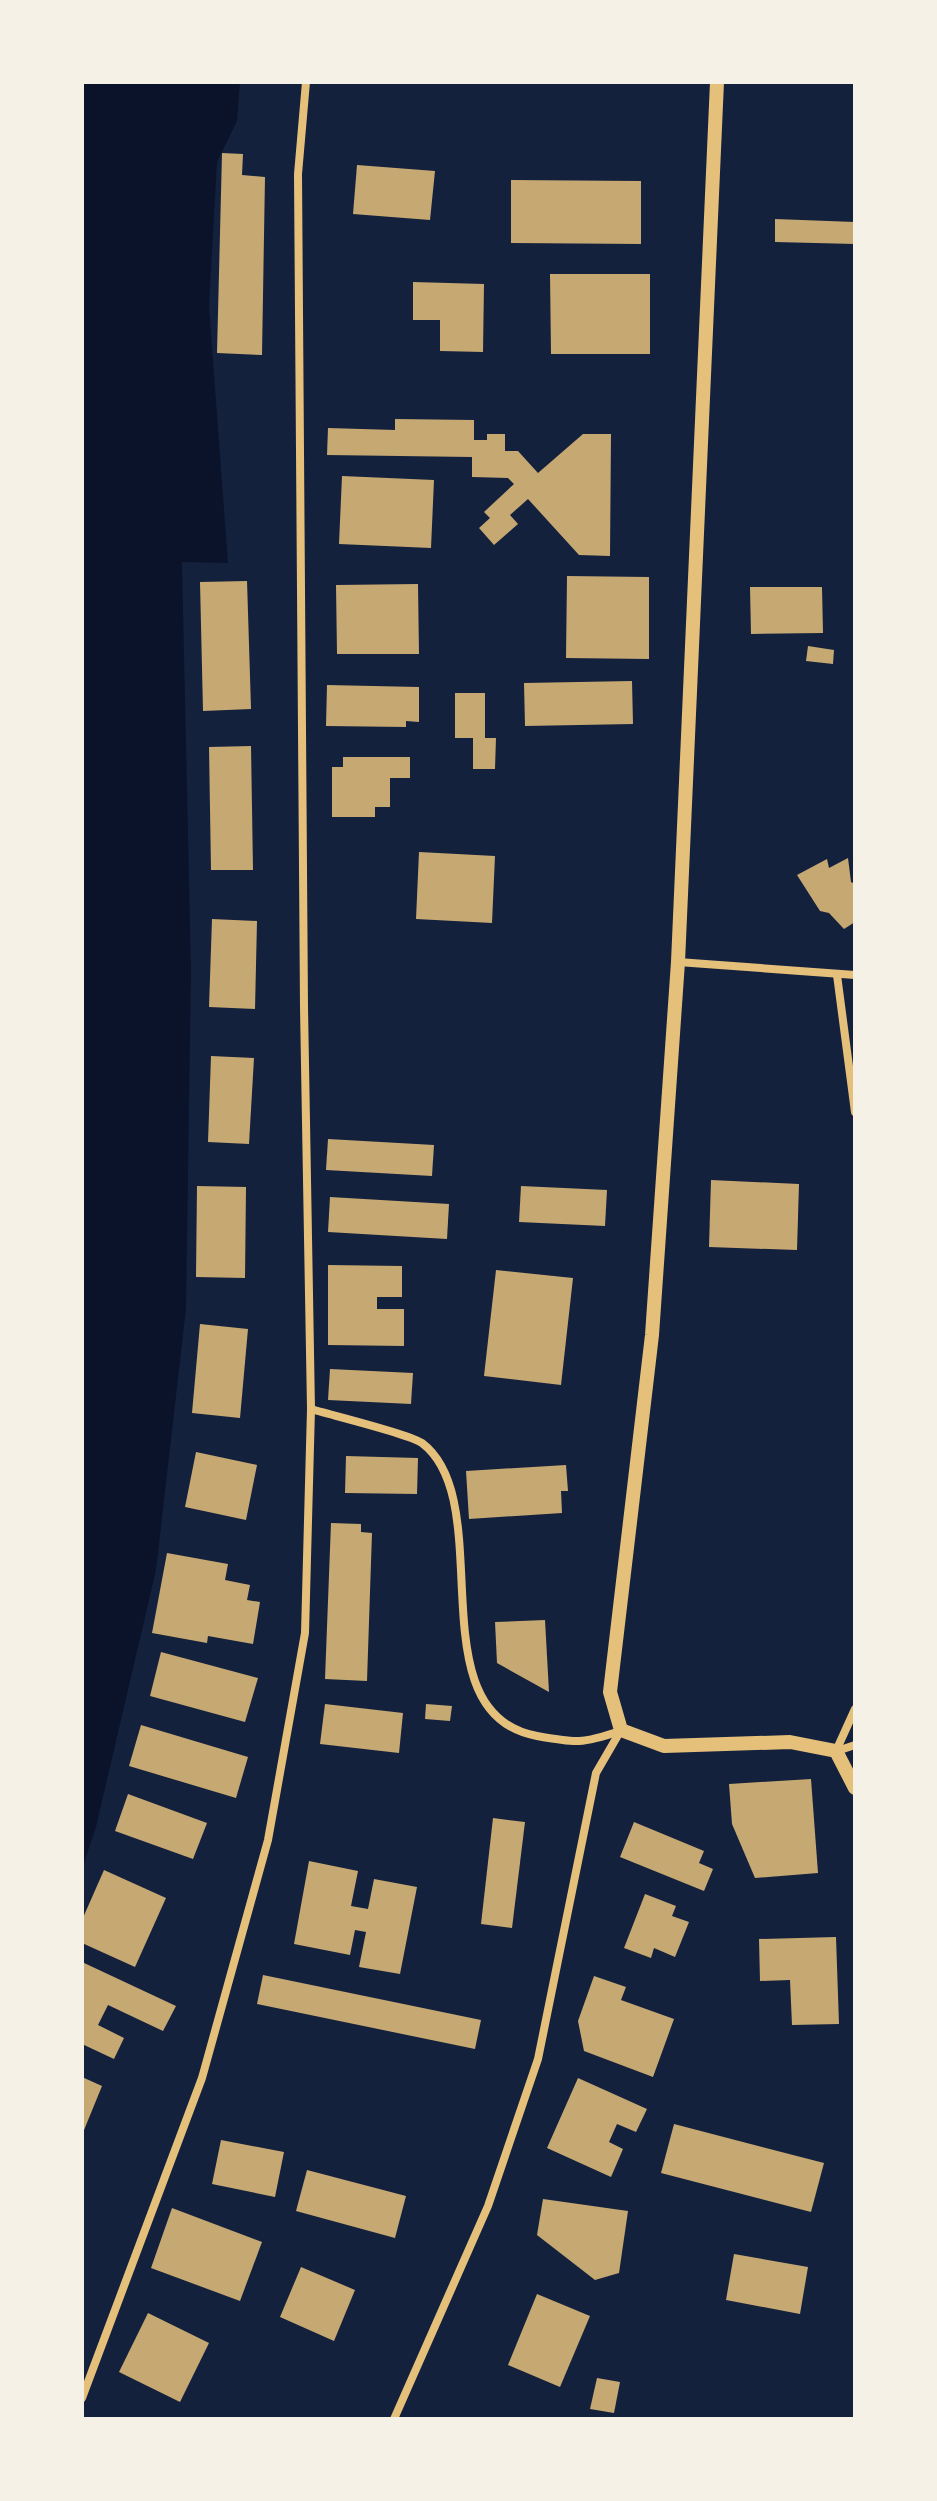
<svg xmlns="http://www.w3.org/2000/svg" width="937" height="2501" font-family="'PT Sans',sans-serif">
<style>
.water{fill:#0b132b}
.building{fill:#c6a872}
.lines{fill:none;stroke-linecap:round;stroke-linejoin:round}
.minor{stroke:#e5c07b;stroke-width:8}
.tertiary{stroke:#e5c07b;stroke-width:14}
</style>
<rect width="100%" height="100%" fill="#14213d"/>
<polygon class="water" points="82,82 240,82 237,121 217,162 209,307 228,563 182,562 191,971 186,1309 156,1570 96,1827 82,1869"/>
<g class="building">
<polygon points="222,153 243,154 242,175 265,177 262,355 217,353"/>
<polygon points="357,165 435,171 430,220 353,214"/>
<polygon points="511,180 641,181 641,244 511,243"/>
<polygon points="775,219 855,222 855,244 775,242"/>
<polygon points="550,274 650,274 650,354 551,354"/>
<polygon points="413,282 484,284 483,352 440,351 440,320 413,320"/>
<polygon points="395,419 474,420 474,440 487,440 487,434 505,434 505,451 518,451 538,473 583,434 611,434 610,556 579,555 528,499 510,515 518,524 494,545 479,528 490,518 484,512 514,484 508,478 472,477 472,457 327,455 328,428 395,430"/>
<polygon points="342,476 434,480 431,548 339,544"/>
<polygon points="567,576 649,577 649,659 566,658"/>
<polygon points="247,581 251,709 203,711 200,582"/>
<polygon points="418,584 419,654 337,654 336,585"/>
<polygon points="750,587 822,587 823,633 751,634"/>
<polygon points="808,646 834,650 833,664 806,661"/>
<polygon points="632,681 633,724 525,726 524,683"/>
<polygon points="327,685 419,687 419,722 406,721 406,727 326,726"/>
<polygon points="455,693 485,693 485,738 496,738 495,769 473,769 473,738 455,738"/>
<polygon points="251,746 253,870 211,870 209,747"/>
<polygon points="343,757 410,757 410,778 390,778 390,807 375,807 375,817 332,817 332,767 343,767"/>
<polygon points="419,852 495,856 492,923 416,919"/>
<polygon points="848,858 851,882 855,884 855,922 844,929 829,913 820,911 797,875 827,859 829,868"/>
<polygon points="212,919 257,921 255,1009 209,1007"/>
<polygon points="211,1056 254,1058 249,1144 208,1142"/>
<polygon points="328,1139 434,1145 432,1176 326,1170"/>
<polygon points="711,1180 799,1184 797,1250 709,1247"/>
<polygon points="197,1186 246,1187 245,1278 196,1277"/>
<polygon points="521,1186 607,1190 605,1226 519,1222"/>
<polygon points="330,1197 449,1204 447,1239 328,1232"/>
<polygon points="328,1265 402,1266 402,1297 377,1297 377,1309 404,1309 404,1346 328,1345"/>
<polygon points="496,1270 573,1278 561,1385 484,1376"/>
<polygon points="200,1324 248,1329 240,1418 192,1413"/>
<polygon points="330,1369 413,1373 411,1404 328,1400"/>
<polygon points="196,1452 257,1465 246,1520 185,1507"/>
<polygon points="346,1456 418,1458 417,1494 345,1493"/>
<polygon points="566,1465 568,1491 561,1491 562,1513 469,1519 466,1471"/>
<polygon points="331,1523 361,1524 361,1532 372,1533 367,1681 325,1679"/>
<polygon points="167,1553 228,1564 225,1580 250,1585 247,1600 260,1602 253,1644 208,1636 207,1643 152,1633"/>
<polygon points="545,1620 549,1692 497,1663 495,1622"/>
<polygon points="161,1652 258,1678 245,1722 150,1696"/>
<polygon points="325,1704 403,1713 399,1753 320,1744"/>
<polygon points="426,1704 452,1706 450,1721 425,1719"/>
<polygon points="141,1725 248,1757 236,1798 129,1766"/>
<polygon points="811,1779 818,1873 755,1878 732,1824 729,1784"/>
<polygon points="128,1794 207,1823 193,1859 115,1831"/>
<polygon points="493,1818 525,1822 512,1928 481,1924"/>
<polygon points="634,1822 704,1851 699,1863 713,1869 704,1891 620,1857"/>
<polygon points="309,1861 358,1871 351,1906 368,1909 374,1879 417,1887 400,1974 359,1967 366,1932 355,1930 350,1955 294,1944"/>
<polygon points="104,1870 166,1898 135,1967 82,1943 82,1920"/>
<polygon points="645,1894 676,1906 672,1916 689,1922 675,1957 654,1948 651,1958 624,1948"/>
<polygon points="836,1937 839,2024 792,2025 790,1980 760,1981 759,1939"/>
<polygon points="82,1962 176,2006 163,2031 108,2005 98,2025 124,2038 114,2059 82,2044"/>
<polygon points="263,1975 481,2020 475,2049 257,2004"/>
<polygon points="594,1976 626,1987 621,2000 674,2019 653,2077 584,2051 578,2021"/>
<polygon points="82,2077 102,2086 82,2135"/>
<polygon points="578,2078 647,2109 636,2132 617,2124 609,2142 623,2149 611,2177 547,2148"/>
<polygon points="674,2124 824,2163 811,2212 661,2173"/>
<polygon points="221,2140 284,2152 275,2197 212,2184"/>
<polygon points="307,2170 406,2196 395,2238 296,2211"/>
<polygon points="543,2199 628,2211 619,2273 595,2280 537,2235"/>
<polygon points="172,2208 262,2242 240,2301 151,2268"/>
<polygon points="734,2254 808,2267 800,2314 726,2300"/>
<polygon points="301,2267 355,2290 334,2341 280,2317"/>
<polygon points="537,2294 590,2316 560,2387 508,2365"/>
<polygon points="148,2313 209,2343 180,2402 119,2372"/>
<polygon points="597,2378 620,2382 614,2413 590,2409"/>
</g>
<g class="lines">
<g class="minor">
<polyline points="678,962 855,975"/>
<polyline points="837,975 855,1112"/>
<path d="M311 1409C331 1415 410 1434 422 1443 500 1502 414 1714 537 1736 576 1743 582 1744 620 1731"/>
<polyline points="836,1751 855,1709"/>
<polyline points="837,1751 855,1745"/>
<polyline points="82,2398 202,2078 268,1840 305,1633 311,1409 304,1007 298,174 306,82"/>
<polyline points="394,2419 488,2206 538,2059 596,1773 621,1730"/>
</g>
<polyline class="tertiary" points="717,82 678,962 652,1335 610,1692 621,1730 664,1746 790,1742 836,1751 855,1788"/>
</g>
<rect width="937" height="2501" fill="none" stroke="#f6f1e7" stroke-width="168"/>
</svg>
